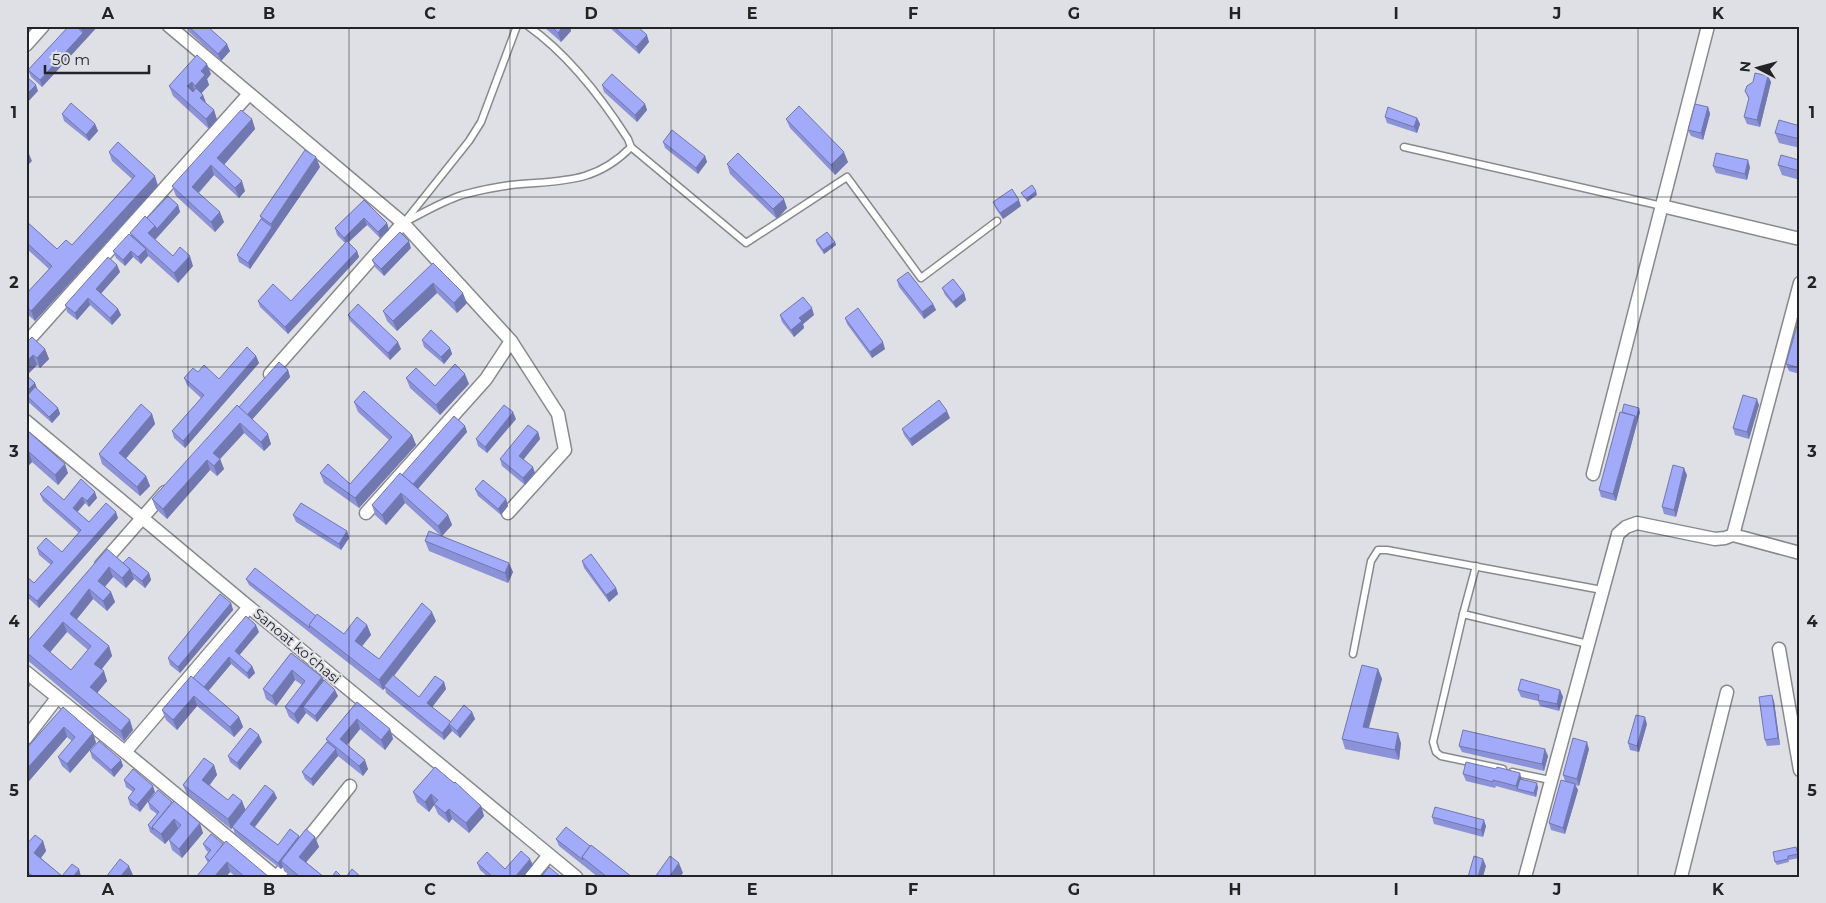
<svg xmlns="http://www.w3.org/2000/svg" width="1826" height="903" font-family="Montserrat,sans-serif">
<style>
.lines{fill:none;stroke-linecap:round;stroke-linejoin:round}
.lane-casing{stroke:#88898d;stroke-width:9}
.street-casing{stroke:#88898d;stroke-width:15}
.lane{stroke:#fff;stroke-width:6}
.street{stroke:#fff;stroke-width:12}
.wall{fill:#8b92d7;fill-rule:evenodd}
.shaded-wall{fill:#7177af}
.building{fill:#a2aafa;stroke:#7177af;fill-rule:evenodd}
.grid{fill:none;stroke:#232325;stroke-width:1;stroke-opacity:0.55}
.labels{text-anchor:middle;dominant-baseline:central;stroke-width:4;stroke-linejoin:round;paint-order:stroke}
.street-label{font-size:14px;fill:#232325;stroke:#dfe0e5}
.neatline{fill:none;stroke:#232325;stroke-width:2}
.grid-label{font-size:16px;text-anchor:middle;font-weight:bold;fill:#232325}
</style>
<rect width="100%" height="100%" fill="#dfe0e5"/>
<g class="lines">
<defs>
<g id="lane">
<path d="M528 26C569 55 601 97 628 139L631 147"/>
<polyline points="1404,147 1662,206"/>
<polyline points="406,220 469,141 481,122 517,26"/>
<path d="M403 223C421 214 443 201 462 195 477 191 495 187 511 185 559 180 594 185 631 147L746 243 847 177 921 278 997 221"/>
<polyline points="1463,614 1476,566"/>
<polyline points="1353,654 1371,561 1378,550 1387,550 1602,590"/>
<polyline points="1503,769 1441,756 1436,752 1433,742 1463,614 1588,644"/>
<polyline points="1512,772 1550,780"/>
</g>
<g id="street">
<polyline points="169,26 403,223 270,374"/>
<polyline points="26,45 43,26"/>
<polyline points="1662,206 1800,239"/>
<polyline points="26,343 249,94"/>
<polyline points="26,421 249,607"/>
<polyline points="1593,474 1708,26"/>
<polyline points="366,513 486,379 511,341 403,223"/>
<polyline points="508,513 565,450 558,414 511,341"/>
<polyline points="1733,535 1800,553"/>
<polyline points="101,565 165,492"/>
<polyline points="1779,649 1800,770"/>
<polyline points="26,672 125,752 249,607 576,877"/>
<polyline points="26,738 57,698"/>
<polyline points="125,752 276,877"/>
<polyline points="277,877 350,786"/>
<polyline points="531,877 549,855"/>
<polyline points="1525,877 1618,534 1626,527 1637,523 1715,539 1725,538 1733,535 1800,283"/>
<polyline points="1681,877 1727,692"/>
</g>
</defs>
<use href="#lane" class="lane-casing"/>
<use href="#street" class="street-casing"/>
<use href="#lane" class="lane"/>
<use href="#street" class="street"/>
</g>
<g class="wall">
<polygon points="69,26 98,26 42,87 31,77 28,70"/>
<polygon points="187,26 207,26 230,51 221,61 189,32"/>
<polygon points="543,26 570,26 571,31 561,42"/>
<polygon points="608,26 637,26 649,42 639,54"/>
<polygon points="211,74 207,79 209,85 201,93 203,95 206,104 214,110 217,120 209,129 173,96 169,86"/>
<polygon points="1768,76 1771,82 1760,127 1747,124 1744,117 1749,100 1745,91"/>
<polygon points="602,85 645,104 647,110 637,122 604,92"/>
<polygon points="1708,107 1710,114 1703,140 1691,136 1688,130"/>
<polygon points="62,114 95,124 98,131 89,141 64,121"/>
<polygon points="1385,117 1417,118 1420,124 1417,133 1387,123"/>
<polygon points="252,119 255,129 224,165 245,191 239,198 214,175 199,193 224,222 215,232 176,196 172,186"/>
<polygon points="786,119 848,162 835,175 790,128"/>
<polygon points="1800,126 1800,148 1779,143 1775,133"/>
<polygon points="663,142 705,156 707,162 698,174 665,148"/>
<polygon points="109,152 158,186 35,321 26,313 26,294 49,269 26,248 26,221 57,249 72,245 132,179 112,161"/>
<polygon points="1800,156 1800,180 1782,175 1778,165 1799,160"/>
<polygon points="727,164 787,208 777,219 730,174"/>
<polygon points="1713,166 1750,167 1747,180 1716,173"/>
<polygon points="320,167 250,269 239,262 237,255 261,219 260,216"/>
<polygon points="364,200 387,223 389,230 380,238 367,225 348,243 357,251 359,257 288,334 260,307 258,301 291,301 345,243 337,235 335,228"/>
<polygon points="993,202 1021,206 1003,219 996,209"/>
<polygon points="178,205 180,212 155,240 173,256 193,266 178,283 148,256 141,264 133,257 125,266 116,258 113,251 131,236 130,233 147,218"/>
<polygon points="816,240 835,242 836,245 824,254 817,244"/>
<polygon points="411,248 384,276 375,267 372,260"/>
<polygon points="433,263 467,303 457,313 437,293 397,331 387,321 383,311"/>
<polygon points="117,265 120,272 101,293 118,309 121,315 112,325 90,305 77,320 67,312 65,305"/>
<polygon points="897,280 933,304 936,310 924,319 899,287"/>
<polygon points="942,288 964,293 966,300 956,308 945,295"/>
<polygon points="1800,307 1800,374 1789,371 1786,364 1798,322 1797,319"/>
<polygon points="348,315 401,349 390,360 350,321"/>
<polygon points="780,315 814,315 803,324 804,328 794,337 782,322"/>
<polygon points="845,318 885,349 872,358 847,324"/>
<polygon points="422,340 450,348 452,354 444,364 424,347"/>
<polygon points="26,343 45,349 49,359 40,368 37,365 27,375 35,383 37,389 58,408 60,414 52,423 26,400"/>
<polygon points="256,356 259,363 185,448 174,438 172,431 201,398 187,385 184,378 198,372 219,379"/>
<polygon points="288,370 290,377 252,419 271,444 264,451 244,433 220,459 224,469 217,476 210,470 167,519 156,509 152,499 239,407"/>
<polygon points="406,378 435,386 469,384 440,415 410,388"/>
<polygon points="354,402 412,435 416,445 359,508 324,483 320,473 350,484 389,440 358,412"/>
<polygon points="1759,405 1749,439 1735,435 1733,428"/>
<polygon points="1622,412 1640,412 1616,501 1601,497 1599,490"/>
<polygon points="152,414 155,424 126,458 146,476 150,486 140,496 102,464 99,454"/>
<polygon points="950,418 912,446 904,435 902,429"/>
<polygon points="516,419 487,453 478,446 476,439"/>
<polygon points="465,426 467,432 418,489 448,515 452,525 442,536 513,572 508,583 429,551 425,541 441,536 405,503 386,525 375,515 372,505 402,475"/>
<polygon points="538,432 540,439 524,459 535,473 525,485 502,466 500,459"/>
<polygon points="26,434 68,473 58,485 32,462 26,468"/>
<polygon points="1687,475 1676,517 1664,514 1662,507"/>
<polygon points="81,479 97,498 89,507 85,503 77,512 89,522 118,518 39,608 26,596 26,576 34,583 51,565 39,555 37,548 62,552 79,533 43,501 40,494 64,500"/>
<polygon points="475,489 506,499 508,506 501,515 478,496"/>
<polygon points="293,515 347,531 349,538 341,550 296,522"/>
<path d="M107 549 123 563 149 573 151 580 145 588 134 579 126 588 113 577 105 587 111 592 115 602 107 611 93 599 76 620 109 646 112 656 102 669 107 681 97 693 133 730 124 741 26 659V643ZM67 632 88 650 71 670 50 652Z"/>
<polygon points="582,561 616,588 618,594 609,602 584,568"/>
<polygon points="246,579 316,616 344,634 367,625 371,635 362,646 379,659 436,621 394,676 419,697 444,682 446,689 432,707 451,722 472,712 475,719 460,738 452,731 444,740 386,693 385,688 383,690 249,585"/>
<polygon points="231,603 233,610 180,673 170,665 168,658"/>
<polygon points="259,632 239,655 252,666 255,673 249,679 231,664 208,691 239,717 243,727 234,737 197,706 177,730 166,720 162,710 193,678"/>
<polygon points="291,653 322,677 324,680 338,696 317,722 306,713 298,724 289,717 285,707 302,685 295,680 276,706 266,699 263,689"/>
<polygon points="1378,669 1382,679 1369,728 1401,743 1399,760 1345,749 1342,739"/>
<polygon points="1518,690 1560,690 1563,697 1559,711 1540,706 1538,701 1521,697"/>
<polygon points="1774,701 1780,745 1767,746 1765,740"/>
<polygon points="357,702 390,729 393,739 385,750 360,729 347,745 368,769 363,776 338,756 313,786 305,779 302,772 327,742 326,739"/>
<polygon points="63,707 93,733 96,743 70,773 62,766 58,757 72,741 67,737 29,781 26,779 26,749"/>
<polygon points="1647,724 1639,752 1630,750 1628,743"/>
<polygon points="262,742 240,770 230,762 228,756"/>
<polygon points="1459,746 1548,756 1544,771 1462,752"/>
<polygon points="1589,749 1579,786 1575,785 1578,790 1565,834 1551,830 1549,823 1565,781 1563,775"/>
<polygon points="90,751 121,760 123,766 114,777 92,758"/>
<polygon points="214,765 217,775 210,785 228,800 242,801 245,811 274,792 277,798 255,827 278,845 299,836 299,838 315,837 319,847 306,862 324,877 292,877 284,871 283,867 281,869 235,834 233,828 231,829 187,794 183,785"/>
<polygon points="435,767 481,806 484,816 469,833 452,819 449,823 438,814 434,805 429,812 417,802 413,792"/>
<polygon points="1463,774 1522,779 1538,787 1536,797 1496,786 1495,788 1466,781"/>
<polygon points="124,780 155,792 140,812 130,805 128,798 133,792 126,787"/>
<polygon points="148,802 203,833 182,858 172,850 169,840 178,829 165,844 150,832 148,825 157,814 150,809"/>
<polygon points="1432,817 1486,826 1483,837 1434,824"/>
<polygon points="556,839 590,846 632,877 598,877 559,846"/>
<polygon points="43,841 46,851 41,858 62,876 79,869 81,877 26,877 26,845"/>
<polygon points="203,844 223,844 269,877 236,877 230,872 226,877 196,877 208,863 205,857 208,852 206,850"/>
<polygon points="1798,850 1799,858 1789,860 1789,862 1777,865 1775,862"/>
<polygon points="477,863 505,869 533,865 523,877 488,877 480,870"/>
</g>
<g class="shaded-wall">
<polygon points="26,26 33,26 26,34"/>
<polygon points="86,26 98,26 42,87 40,80 83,33 82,30"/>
<polygon points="563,26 570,26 571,31 561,42 558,33"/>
<polygon points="647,35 649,42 639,54 636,47"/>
<polygon points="227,44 230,51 221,61 218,54"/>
<polygon points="207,64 211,74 207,79 209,85 199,96 195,86 201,71"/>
<polygon points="1768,76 1771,82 1760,127 1757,120"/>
<polygon points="192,82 195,92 191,96 187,86"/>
<polygon points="36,85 38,91 26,104 26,95"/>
<polygon points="203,95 207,105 200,98"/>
<polygon points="645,104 647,110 637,122 635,115"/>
<polygon points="1708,107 1710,114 1703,140 1701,133"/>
<polygon points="214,110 217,120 209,129 206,119"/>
<polygon points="1417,118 1420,124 1417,133 1414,127"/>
<polygon points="252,119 255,129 221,168 217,158"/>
<polygon points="95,124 98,131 89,141 86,135"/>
<polygon points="844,152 848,162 835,175 831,165"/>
<polygon points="29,154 32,161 26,167 26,158"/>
<polygon points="705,156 707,162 698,174 696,168"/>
<polygon points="316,157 320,167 250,269 248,263 272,227 271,224"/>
<polygon points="1748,160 1750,167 1747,180 1745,174"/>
<polygon points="211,165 214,175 195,196 192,187"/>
<polygon points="155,176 158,186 35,321 31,311"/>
<polygon points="242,181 245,191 239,198 235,188"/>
<polygon points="1036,191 1037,195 1027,202 1026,199"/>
<polygon points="784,199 787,208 777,219 773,209"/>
<polygon points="1019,200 1021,206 1003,219 1000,213"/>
<polygon points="178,205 180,212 152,243 148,233 155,226"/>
<polygon points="220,212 224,222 215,232 211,222"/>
<polygon points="364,218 367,225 346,244 344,238"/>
<polygon points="387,223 389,230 380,238 378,232"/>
<polygon points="409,241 411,248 384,276 381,269"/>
<polygon points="835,242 836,245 824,254 823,250"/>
<polygon points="146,249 148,256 141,264 138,257"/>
<polygon points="131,251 133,257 125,266 123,260"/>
<polygon points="357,251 359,257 288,334 285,327"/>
<polygon points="190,256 193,266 178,283 174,273"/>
<polygon points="117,265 120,272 99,296 96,289"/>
<polygon points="433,283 437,293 397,331 393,321"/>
<polygon points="463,293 467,303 457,313 454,303"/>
<polygon points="964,293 966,300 956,308 953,302"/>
<polygon points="88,298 90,305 77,320 75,313"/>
<polygon points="933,304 936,310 924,319 922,312"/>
<polygon points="812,308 814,315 803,324 804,328 794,337 791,330 799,318"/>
<polygon points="118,309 121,315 112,325 110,318"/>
<polygon points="398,342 401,349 390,360 388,353"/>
<polygon points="883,342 885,349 872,358 870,352"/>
<polygon points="450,348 452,354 444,364 441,357"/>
<polygon points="45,349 49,359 40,368 37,358"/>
<polygon points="33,355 37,365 26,376 26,362"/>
<polygon points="256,356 259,363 185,448 183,441"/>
<polygon points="288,370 290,377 249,423 246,416"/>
<polygon points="465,374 469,384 440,415 436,405"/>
<polygon points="35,383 38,392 27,396 26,392"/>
<polygon points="1757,399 1759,405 1749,439 1747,432"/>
<polygon points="58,408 60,414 52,423 49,417"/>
<polygon points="1639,408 1640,412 1616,501 1613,494 1635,416"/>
<polygon points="947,411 950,418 912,446 910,439"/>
<polygon points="513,412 516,419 487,453 485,447"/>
<polygon points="152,414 155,424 123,462 119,453"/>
<polygon points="240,423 244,433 220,459 224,469 217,476 214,466 213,453"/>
<polygon points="465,426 467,432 415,492 412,486"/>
<polygon points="538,432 540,439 521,462 519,456"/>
<polygon points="268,434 271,444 264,451 261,442"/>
<polygon points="412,435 416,445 359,508 355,498"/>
<polygon points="29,452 32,462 26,468 26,454"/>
<polygon points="207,460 210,470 167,519 163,509"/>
<polygon points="65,464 68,473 58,485 55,475"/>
<polygon points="533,467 535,473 525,485 523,478"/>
<polygon points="1684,468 1687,475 1676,517 1674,510"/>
<polygon points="146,476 150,486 140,496 137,487"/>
<polygon points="95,492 97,498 89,507 87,501"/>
<polygon points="401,493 405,503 386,525 382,515"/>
<polygon points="82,497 85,503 75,515 73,508"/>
<polygon points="506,499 508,506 501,515 498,509"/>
<polygon points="116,512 118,518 39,608 37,601"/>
<polygon points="448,515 452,525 442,536 438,526"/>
<polygon points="347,531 349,538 341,550 339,544"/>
<polygon points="509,563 513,572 508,583 505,573"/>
<polygon points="109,567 113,577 101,591 98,581"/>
<polygon points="130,569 134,579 126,588 122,578"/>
<polygon points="149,573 151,580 145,588 142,581"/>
<polygon points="616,588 618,594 609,602 606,595"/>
<polygon points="89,589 93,599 73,624 70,614"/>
<polygon points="111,592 115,602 107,611 103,601"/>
<polygon points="231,603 233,610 180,673 178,667"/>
<polygon points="432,612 436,621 385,687 384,686 385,688 383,690 379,680"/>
<polygon points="63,622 67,632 47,656 43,646"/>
<polygon points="256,625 259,632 237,658 235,651"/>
<polygon points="367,625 371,635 359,650 355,641"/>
<polygon points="109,646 112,656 98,673 94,664"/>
<polygon points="229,657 231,664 205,695 202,688"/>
<polygon points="252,666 255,673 249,679 247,673"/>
<polygon points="1378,669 1382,679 1366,737 1363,727"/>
<polygon points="292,670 295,680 276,706 272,696"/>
<polygon points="104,671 107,681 94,697 90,687"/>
<polygon points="27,676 30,686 26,691 26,677"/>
<polygon points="322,677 326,687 303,707 306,713 298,724 294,714"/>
<polygon points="444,682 446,689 430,710 427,703"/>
<polygon points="335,690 338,696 317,722 315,716"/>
<polygon points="1560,690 1563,697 1559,711 1557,704"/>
<polygon points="1772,695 1774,701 1780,745 1778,738"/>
<polygon points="194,696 197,706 177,730 173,720"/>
<polygon points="472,712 475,719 460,738 457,731"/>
<polygon points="239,717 243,727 234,737 230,727"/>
<polygon points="1645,717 1647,724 1639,752 1637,746"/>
<polygon points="357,719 360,729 344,749 340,739"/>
<polygon points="130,720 133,730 124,741 121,731"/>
<polygon points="449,724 452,731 444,740 442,733"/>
<polygon points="64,727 67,737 29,781 26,774 26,770"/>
<polygon points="390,729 393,739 385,750 381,740"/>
<polygon points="93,733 96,743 70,773 67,764"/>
<polygon points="1398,733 1401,743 1399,760 1395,750"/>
<polygon points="259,735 262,742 240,770 237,763"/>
<polygon points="1587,742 1589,749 1579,786 1577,779"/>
<polygon points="336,749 338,756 313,786 311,779"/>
<polygon points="1545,749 1548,756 1544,771 1542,764"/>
<polygon points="121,760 123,766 114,777 111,770"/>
<polygon points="365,760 368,769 363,776 359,766"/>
<polygon points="214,765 217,775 206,789 202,780"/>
<polygon points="1520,773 1522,780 1517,789 1516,786"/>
<polygon points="1537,783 1538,787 1536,797 1534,793"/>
<polygon points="1575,784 1578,790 1565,834 1563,828"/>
<polygon points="153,786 155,792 140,812 137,805"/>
<polygon points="274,792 277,798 252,830 250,824"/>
<polygon points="431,794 435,804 429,812 425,802"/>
<polygon points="242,801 246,811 231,829 228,819"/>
<polygon points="481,806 484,816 469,833 466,823"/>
<polygon points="449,809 452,819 449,823 445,813"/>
<polygon points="174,819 178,829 165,844 161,834"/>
<polygon points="1484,820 1486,826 1483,837 1481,830"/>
<polygon points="200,823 203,833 182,858 179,849"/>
<polygon points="299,836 301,843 281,861 283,867 281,869 278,863"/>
<polygon points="315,837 319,847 303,866 299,857"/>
<polygon points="43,841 46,851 37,863 34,853"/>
<polygon points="530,859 533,865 523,877 515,877"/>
<polygon points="1483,859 1486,866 1483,877 1478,877"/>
<polygon points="227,862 230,872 226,877 214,877"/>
<polygon points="679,863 683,873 680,877 669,877"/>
<polygon points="129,866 133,875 132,877 120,877"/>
<polygon points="79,869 81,877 73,877"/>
</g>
<g class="building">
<polygon points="69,26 76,26 83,33 40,80 28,70"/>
<polygon points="78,26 86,26 82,30"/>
<polygon points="188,26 207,26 227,44 218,54"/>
<polygon points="551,26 563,26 558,33"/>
<polygon points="613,26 637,26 647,35 636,47"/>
<polygon points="197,55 207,64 201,71 205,75 195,86 192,82 187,86 193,92 196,88 203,95 200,98 214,110 206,119 169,86"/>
<polygon points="1755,73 1768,76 1757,120 1744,117 1749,98 1745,91 1747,86 1753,82"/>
<polygon points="612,74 645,104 635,115 602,85"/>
<polygon points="26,76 36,85 26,95"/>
<polygon points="71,103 95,124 86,135 62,114"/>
<polygon points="1695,104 1708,107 1701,133 1688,130"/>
<polygon points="799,106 844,152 831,165 786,119"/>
<polygon points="1388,107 1417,118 1414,127 1385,117"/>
<polygon points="241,110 252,119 217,158 242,181 235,188 211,165 192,187 220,212 211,222 172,186"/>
<polygon points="1779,120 1800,126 1800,139 1775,133"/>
<polygon points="672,130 705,156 696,168 663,142"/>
<polygon points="118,142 155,176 31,311 26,306 26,294 52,266 26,242 26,221 57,249 66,240 72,245 135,176 109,152"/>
<polygon points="305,150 316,157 271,224 260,216"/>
<polygon points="26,151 29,154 26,158"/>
<polygon points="738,153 784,199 773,209 727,164"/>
<polygon points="1716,153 1748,160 1745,174 1713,166"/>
<polygon points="1781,155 1799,160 1800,156 1800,171 1778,165"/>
<polygon points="1032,185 1036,191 1026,199 1021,193"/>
<polygon points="1012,189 1019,200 1000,213 993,202"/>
<polygon points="168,196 178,205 157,229 155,226 147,218"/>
<polygon points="364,200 387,223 378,232 364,218 344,238 335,228"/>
<polygon points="145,216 155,226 148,233 173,256 180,247 190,256 174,273 130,233"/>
<polygon points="261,219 272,227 248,263 237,255"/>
<polygon points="400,232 409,241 381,269 372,260"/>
<polygon points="827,232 835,242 823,250 816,240"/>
<polygon points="129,234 146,249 138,257 131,251 123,260 113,251"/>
<polygon points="347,241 357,251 285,327 258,301 273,284 291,301"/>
<polygon points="108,257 117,265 96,289 118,309 110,318 88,298 75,313 65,305"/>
<polygon points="433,263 463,293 454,303 433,283 393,321 383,311"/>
<polygon points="908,272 933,304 922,312 897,280"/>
<polygon points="953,279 964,293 953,302 942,288"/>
<polygon points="803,297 812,308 799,318 802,321 791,330 780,315"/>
<polygon points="358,304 398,342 388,353 348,315"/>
<polygon points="1800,307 1800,320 1797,319"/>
<polygon points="858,308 883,342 870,352 845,318"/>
<polygon points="1798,322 1800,323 1800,368 1786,364"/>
<polygon points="431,330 450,348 441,357 422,340"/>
<polygon points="32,337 45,349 37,358 33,355 26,362 26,343"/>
<polygon points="247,347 256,356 183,441 172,431 204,395 184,378 193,368 198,372 204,365 219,379"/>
<polygon points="279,362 288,370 247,415 239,407"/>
<polygon points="455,364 465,374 436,405 406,378 416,368 435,386"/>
<polygon points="26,375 35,383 26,392"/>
<polygon points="35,387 58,408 49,417 27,396"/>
<polygon points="364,391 412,435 355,498 320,473 328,464 350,484 392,437 354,402"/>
<polygon points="1743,395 1757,399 1747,432 1733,428"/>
<polygon points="939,400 947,411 910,439 902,429"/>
<polygon points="141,404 152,414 119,453 146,476 137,487 99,454"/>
<polygon points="1624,404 1639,408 1636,419 1635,416 1622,412"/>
<polygon points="237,405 268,434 261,442 240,423 213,453 220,459 214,466 207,460 163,509 152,499"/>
<polygon points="504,405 513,412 485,447 476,439"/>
<polygon points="1620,412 1635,416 1613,494 1599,490"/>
<polygon points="454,416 465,426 413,484 402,475"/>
<polygon points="528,425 538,432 519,456 533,467 523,478 500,459"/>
<polygon points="29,432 65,464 55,475 29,452 26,454 26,434"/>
<polygon points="1673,465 1684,468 1674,510 1662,507"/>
<polygon points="400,473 448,515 438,526 401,493 382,515 372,505"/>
<polygon points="81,479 95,492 87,501 82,497 73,508 89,522 106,503 116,512 37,601 26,592 26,576 34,583 53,562 37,548 46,538 62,552 81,530 40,494 48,486 64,500"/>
<polygon points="483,480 506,499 498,509 475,489"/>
<polygon points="301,503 347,531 339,544 293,515"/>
<polygon points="429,531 509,563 505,573 425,541"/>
<path d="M107 549 130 569 122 578 109 567 98 581 111 592 103 601 89 589 70 614 109 646 94 664 104 671 90 687 130 720 121 731 26 652V643ZM63 622 91 646 71 670 43 646Z"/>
<polygon points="591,554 616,588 606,595 582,561"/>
<polygon points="129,557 149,573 142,581 131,572 130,569 123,563"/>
<polygon points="255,568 316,616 309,625 310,628 246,579"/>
<polygon points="220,594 231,603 178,667 168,658"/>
<polygon points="422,603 432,612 379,680 309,625 317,614 344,634 357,617 367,625 355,641 379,659"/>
<polygon points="246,616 256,625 235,651 252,666 247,673 229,657 204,687 193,678"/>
<polygon points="291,653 322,677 294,714 285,707 305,681 292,670 272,696 263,689"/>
<polygon points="1362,665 1378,669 1363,727 1398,733 1395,750 1342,739"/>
<polygon points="393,675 419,697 435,676 444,682 427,703 451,722 442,733 384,686"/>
<polygon points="191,676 239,717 230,727 194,696 173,720 162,710"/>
<polygon points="1521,679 1560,690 1557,704 1538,700 1539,695 1518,690"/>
<polygon points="324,680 335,690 315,716 303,707"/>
<polygon points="1772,695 1778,738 1765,740 1759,697"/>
<polygon points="357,702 390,729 381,740 357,719 340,739 365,760 359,766 326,739"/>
<polygon points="464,705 472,712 457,731 449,724"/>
<polygon points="63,707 93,733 67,764 58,757 75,737 64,727 26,770 26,749"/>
<polygon points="1636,715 1645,717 1637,746 1628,743"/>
<polygon points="250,728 259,735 237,763 228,756"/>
<polygon points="1463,730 1545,749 1542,764 1459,746"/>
<polygon points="1573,738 1587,742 1577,779 1563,775"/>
<polygon points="99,741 121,760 111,770 90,751"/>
<polygon points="327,742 336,749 311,779 302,772"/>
<polygon points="204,758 214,765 202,780 228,800 233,794 242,801 228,819 183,785"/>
<polygon points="1466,762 1496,769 1497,767 1520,773 1516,786 1493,780 1493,782 1463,774"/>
<polygon points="435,767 454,783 455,782 481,806 466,823 449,809 445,813 434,804 438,800 431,794 425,802 413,792"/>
<polygon points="133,769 153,786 137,805 128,798 135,789 124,780"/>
<polygon points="1520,779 1537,783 1534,793 1517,789"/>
<polygon points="1561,780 1575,784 1563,828 1549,823"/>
<polygon points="265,785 274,792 250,824 278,845 290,829 299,836 278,863 232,827"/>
<polygon points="158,790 172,802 152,827 153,830 148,825 159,812 148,802"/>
<polygon points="174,801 200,823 179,849 169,840 181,825 174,819 161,834 152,827"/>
<polygon points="1435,807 1484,820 1481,830 1432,817"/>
<polygon points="566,827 590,846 582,857 583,860 556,839"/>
<polygon points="306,829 315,837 299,857 324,877 300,877 281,861"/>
<polygon points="211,834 223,844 210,861 205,857 211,850 203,844"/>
<polygon points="35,835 43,841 34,853 62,876 72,864 79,869 73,877 34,877 26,871 26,845"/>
<polygon points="226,841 269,877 245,877 227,862 214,877 196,877"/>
<polygon points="591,845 632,877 607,877 582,857"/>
<polygon points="1796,847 1798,854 1788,856 1788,859 1775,862 1773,852"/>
<polygon points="521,851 530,859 515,877 493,877 477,863 487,852 505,869"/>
<polygon points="670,856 679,863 669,877 655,877"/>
<polygon points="1474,856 1483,859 1478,877 1468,877"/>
<polygon points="120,859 129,866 120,877 106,877"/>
<polygon points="549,867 561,877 541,877"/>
<polygon points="352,869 361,877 346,877"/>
<polygon points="336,871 342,877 332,877"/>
</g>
<path class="grid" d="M188 26V877M349 26V877M510 26V877M671 26V877M832 26V877M994 26V877M1154 26V877M1315 26V877M1476 26V877M1638 26V877M26 197H1800M26 367H1800M26 536H1800M26 706H1800"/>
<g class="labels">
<g class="street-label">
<text transform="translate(297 646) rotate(40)">Sanoat koʻchasi</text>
</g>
</g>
<rect width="1826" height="903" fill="none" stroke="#dfe0e5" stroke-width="55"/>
<g transform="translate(1758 68) rotate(276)" stroke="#dfe0e5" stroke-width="4" paint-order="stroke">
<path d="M0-4L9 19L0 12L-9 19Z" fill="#232325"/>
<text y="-8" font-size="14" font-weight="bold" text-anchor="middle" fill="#232325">N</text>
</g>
<path d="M45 65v8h104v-8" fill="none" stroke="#232325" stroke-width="2.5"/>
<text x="52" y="65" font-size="15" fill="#232325" stroke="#dfe0e5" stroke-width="4" paint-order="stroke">50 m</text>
<rect x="28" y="28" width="1770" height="848" class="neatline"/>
<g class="grid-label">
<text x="108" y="19">A</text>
<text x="269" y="19">B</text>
<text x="430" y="19">C</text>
<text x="591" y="19">D</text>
<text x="752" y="19">E</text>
<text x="913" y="19">F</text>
<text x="1074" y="19">G</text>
<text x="1235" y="19">H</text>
<text x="1396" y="19">I</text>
<text x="1557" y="19">J</text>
<text x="1718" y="19">K</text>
<text x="14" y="118">1</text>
<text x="1812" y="118">1</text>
<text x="14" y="288">2</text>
<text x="1812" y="288">2</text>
<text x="14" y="457">3</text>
<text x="1812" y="457">3</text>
<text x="14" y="627">4</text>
<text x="1812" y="627">4</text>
<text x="14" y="796">5</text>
<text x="1812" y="796">5</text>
<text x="108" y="895">A</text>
<text x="269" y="895">B</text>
<text x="430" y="895">C</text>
<text x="591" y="895">D</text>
<text x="752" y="895">E</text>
<text x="913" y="895">F</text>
<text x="1074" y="895">G</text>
<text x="1235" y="895">H</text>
<text x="1396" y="895">I</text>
<text x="1557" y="895">J</text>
<text x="1718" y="895">K</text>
</g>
</svg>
